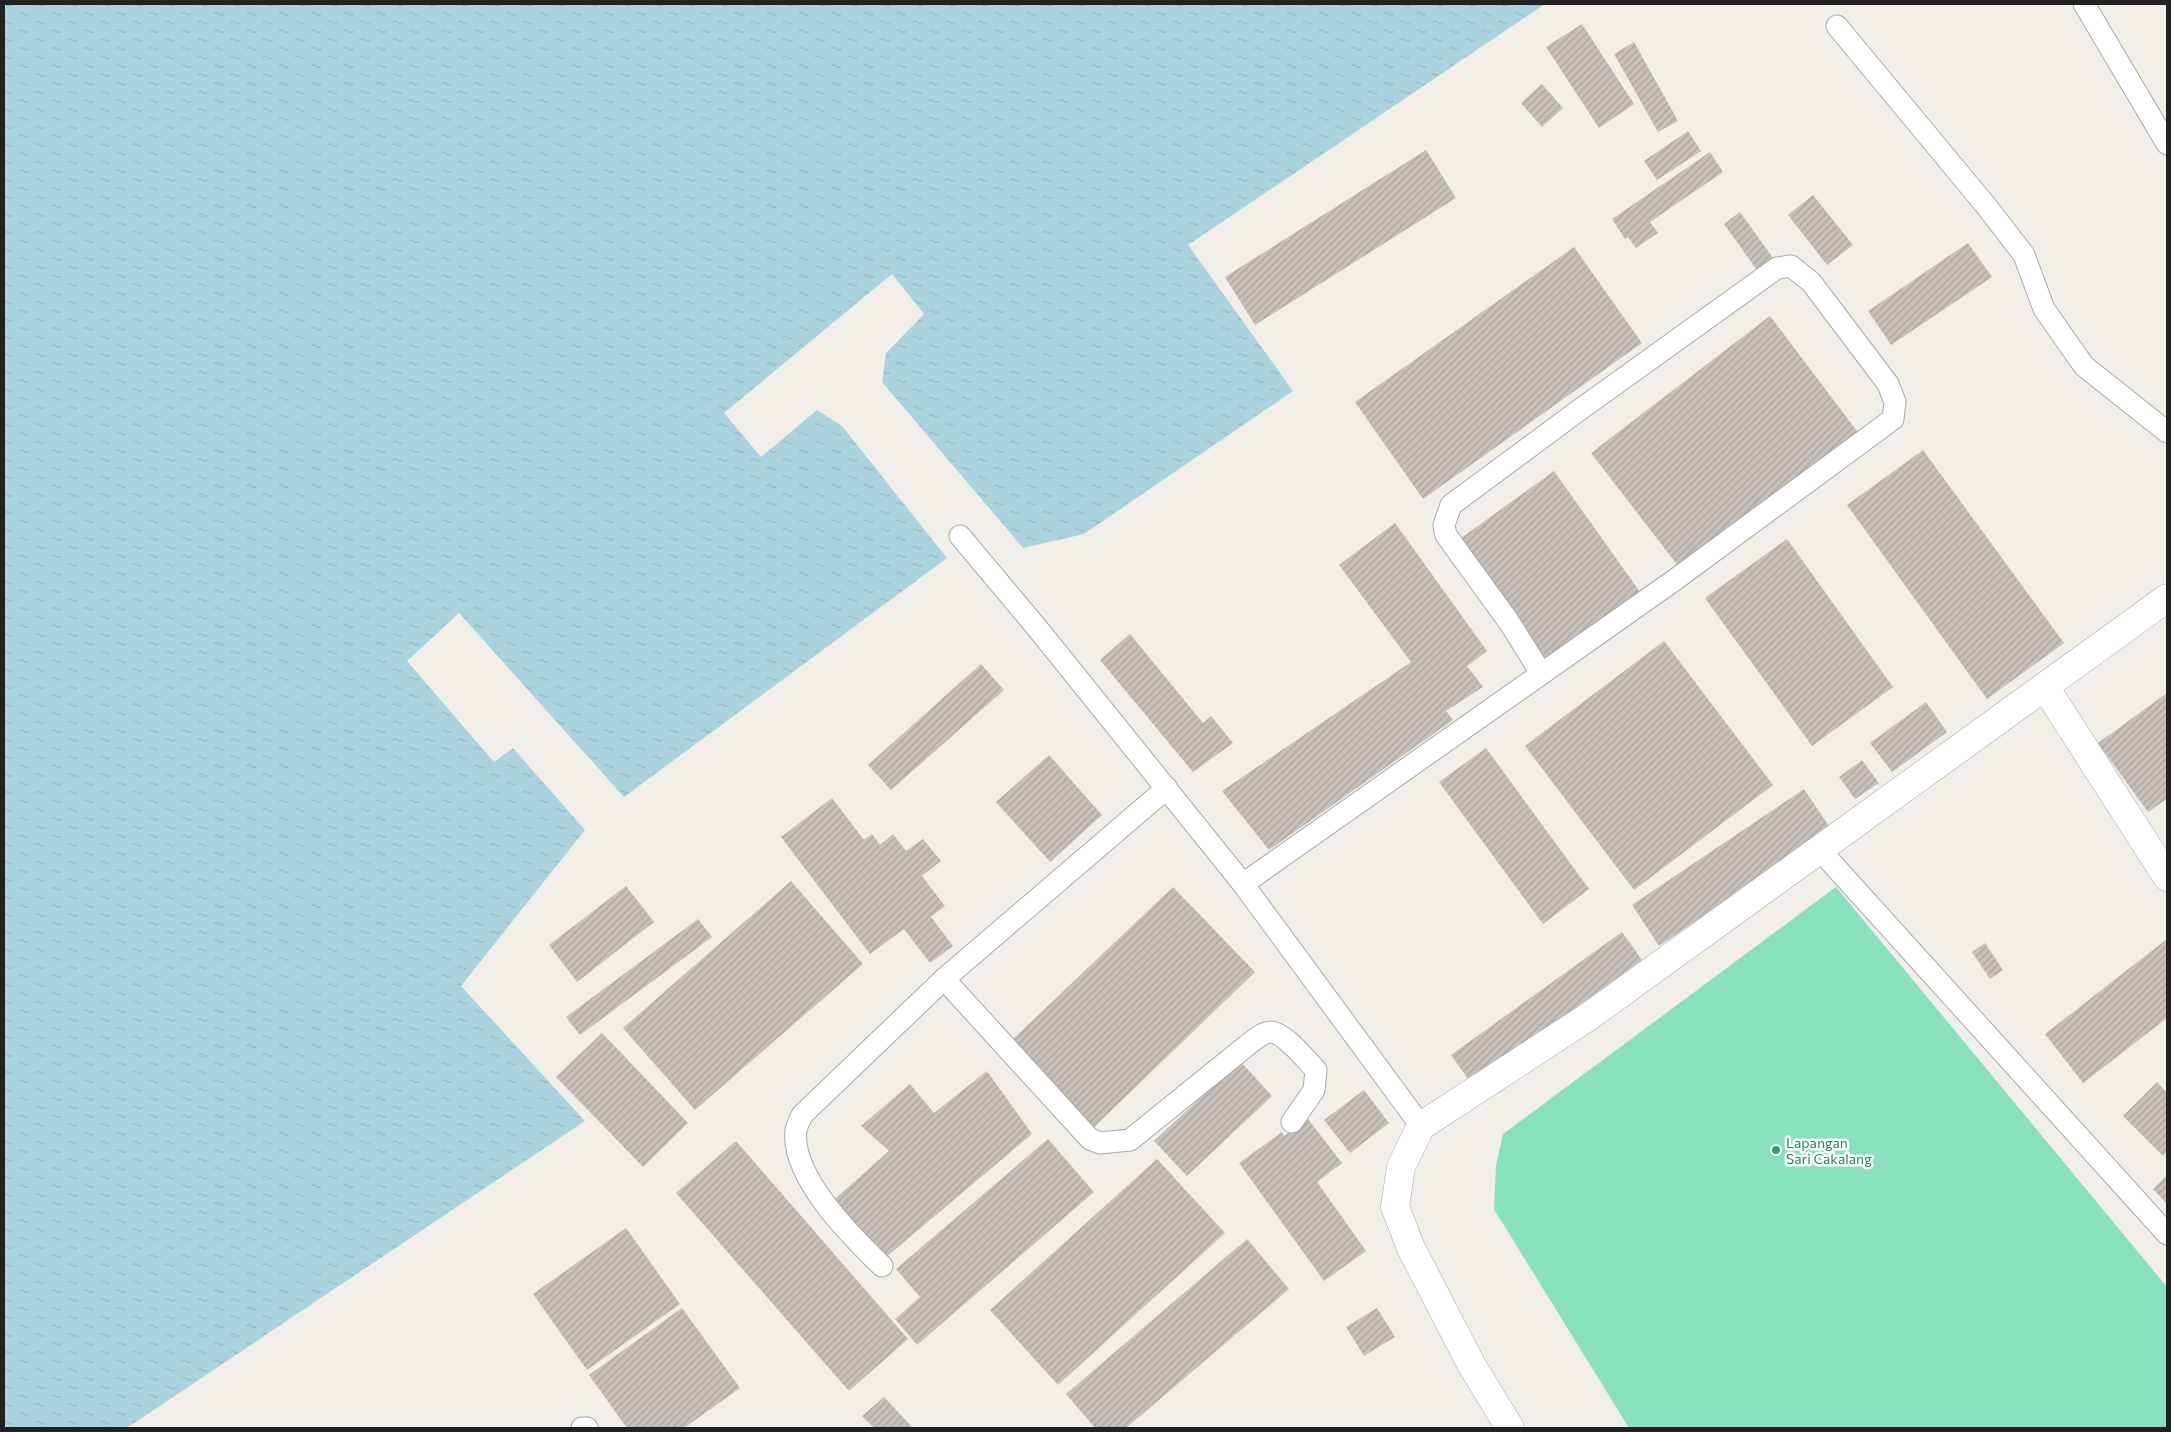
<svg xmlns="http://www.w3.org/2000/svg" width="2171" height="1432" font-family="Commissioner,sans-serif">
<style>
.pitch{fill:#88e0be}
.water{fill:url(#water-ripples)}
.building{fill:url(#building-hatch)}
.lines{fill:none;stroke-linecap:round;stroke-linejoin:round}
.lane-casing{stroke:#a9a9a9;stroke-width:23}
.street-casing{stroke:#a9a9a9;stroke-width:29}
.lane{stroke:#fff;stroke-width:21}
.street{stroke:#fff;stroke-width:28}
.leisure-dot{fill:#2e9e5b;stroke:#fff;stroke-width:2}
.labels{text-anchor:middle;dominant-baseline:central;stroke-width:5;stroke-linejoin:round;paint-order:stroke}
.leisure-label{font-size:14px;fill:#27864d;stroke:#fff;text-anchor:start}
</style>
<defs>
<pattern id="water-ripples" width="26" height="14" patternUnits="userSpaceOnUse" patternTransform="scale(1.25)"><rect width="26" height="14" fill="#aad3df"/><path d="M2 4q2-2 4 0t4 0M15 11q2-2 4 0t4 0" fill="none" stroke="#92b5bf"/></pattern>
<pattern id="building-hatch" width="6" height="6" patternUnits="userSpaceOnUse" patternTransform="scale(1.25)"><rect width="6" height="6" fill="#c7bfb8"/><path d="M-1 1l2-2M0 6l6-6M5 7l2-2" fill="none" stroke="#aba49e"/></pattern>
</defs>
<rect width="100%" height="100%" fill="#f2efe9"/>
<polygon class="pitch" points="1836,887 2167,1287 2167,1428 1629,1428 1502,1222 1494,1210 1496,1165 1503,1134"/>
<polygon class="water" points="4,4 1545,4 1188,245 1293,391 1084,534 1023,548 882,382 886,353 924,314 892,274 724,413 761,457 817,410 842,426 947,558 624,797 459,613 407,661 494,762 513,748 585,830 461,986 585,1121 127,1428 4,1428"/>
<g class="building">
<polygon points="1582,24 1634,104 1599,128 1546,47"/>
<polygon points="1634,42 1678,121 1658,132 1614,54"/>
<polygon points="1542,84 1563,108 1542,127 1521,103"/>
<polygon points="1688,131 1701,151 1657,180 1644,161"/>
<polygon points="1426,150 1456,198 1255,325 1225,277"/>
<polygon points="1710,152 1723,172 1650,222 1658,233 1636,248 1628,237 1625,239 1612,219"/>
<polygon points="1813,195 1853,245 1827,265 1788,215"/>
<polygon points="1740,212 1773,258 1757,270 1724,224"/>
<polygon points="1968,243 1992,277 1891,345 1868,311"/>
<polygon points="1574,247 1642,343 1423,499 1355,402"/>
<polygon points="1770,316 1860,435 1682,571 1591,453"/>
<polygon points="1923,450 2064,643 1987,699 1847,505"/>
<polygon points="1554,471 1640,592 1543,661 1457,541"/>
<polygon points="1395,523 1487,651 1467,666 1483,687 1446,711 1453,720 1269,850 1222,791 1411,662 1339,565"/>
<polygon points="1787,539 1893,687 1812,746 1705,598"/>
<polygon points="1130,634 1203,723 1211,716 1233,743 1193,772 1100,660"/>
<polygon points="1664,641 1773,785 1634,890 1525,746"/>
<polygon points="981,664 1004,690 891,790 868,765"/>
<polygon points="2167,693 2167,799 2148,812 2098,743"/>
<polygon points="1926,702 1947,732 1892,772 1870,743"/>
<polygon points="1486,748 1589,889 1543,924 1439,782"/>
<polygon points="1049,755 1102,815 1050,862 996,802"/>
<polygon points="1862,760 1879,783 1855,799 1839,777"/>
<polygon points="1804,789 1831,829 1659,946 1632,905"/>
<polygon points="832,798 864,840 872,834 880,845 893,834 906,851 923,839 941,861 922,876 945,906 931,917 953,946 930,963 904,929 870,954 781,837"/>
<polygon points="791,881 863,964 695,1110 623,1028"/>
<polygon points="626,886 654,922 577,982 549,945"/>
<polygon points="1173,887 1255,972 1092,1129 1009,1043"/>
<polygon points="698,919 712,937 580,1035 566,1017"/>
<polygon points="1622,932 1642,960 1471,1083 1451,1055"/>
<polygon points="2167,939 2167,1018 2083,1083 2045,1034"/>
<polygon points="1985,943 2003,970 1990,979 1972,952"/>
<polygon points="602,1033 688,1123 643,1167 556,1077"/>
<polygon points="1240,1061 1272,1096 1187,1176 1154,1141"/>
<polygon points="987,1071 1032,1134 885,1258 829,1204 889,1151 861,1126 910,1084 934,1113"/>
<polygon points="2157,1082 2167,1093 2167,1151 2163,1156 2123,1116"/>
<polygon points="1364,1090 1389,1123 1350,1153 1324,1120"/>
<polygon points="1308,1119 1342,1163 1317,1182 1366,1251 1324,1281 1239,1163 1282,1132 1284,1136"/>
<polygon points="1048,1139 1094,1192 917,1345 895,1319 920,1297 896,1269"/>
<polygon points="736,1141 908,1339 849,1391 676,1193"/>
<polygon points="1157,1159 1225,1233 1058,1385 990,1310"/>
<polygon points="2167,1175 2167,1204 2153,1189"/>
<polygon points="626,1228 680,1304 587,1370 533,1294"/>
<polygon points="1247,1239 1289,1289 1126,1428 1095,1428 1066,1394"/>
<polygon points="682,1308 740,1388 684,1428 627,1428 589,1375"/>
<polygon points="1377,1308 1395,1337 1364,1356 1346,1327"/>
<polygon points="884,1397 913,1428 874,1428 862,1416"/>
</g>
<g class="lines">
<defs>
<g id="lane">
<polyline points="2084,4 2167,144"/>
<polyline points="1837,26 1987,207 2024,255 2044,309 2084,366 2167,432"/>
<polyline points="960,536 1038,629 1243,884 1421,1126"/>
<polyline points="1819,849 2167,1234"/>
<polyline points="1243,884 1676,579 1893,419 1895,402 1888,384 1811,282 1791,266 1777,268 1578,411 1451,505 1444,525 1446,535 1509,622 1541,673"/>
<path d="M944 979 1090 1139 1100 1143 1130 1140 1250 1043C1256 1039 1263 1032 1271 1032 1285 1033 1306 1060 1316 1070L1314 1090 1292 1122"/>
<path d="M882 1266C852 1237 790 1176 796 1130 797 1125 800 1120 802 1115L944 979 1167 788"/>
<polyline points="582,1428 587,1428"/>
</g>
<g id="street">
<polyline points="2045,687 2167,877"/>
<polyline points="1510,1428 1471,1364 1411,1248 1395,1207 1401,1167 1421,1126 1588,1017 2167,598"/>
</g>
</defs>
<use href="#lane" class="lane-casing"/>
<use href="#street" class="street-casing"/>
<use href="#lane" class="lane"/>
<use href="#street" class="street"/>
</g>
<circle class="leisure-dot" cx="1776" cy="1150" r="5"/>
<g class="labels">
<g class="leisure-label">
<text x="1786" y="1142">Lapangan<tspan x="1786" dy="16">Sari Cakalang</tspan></text>
</g>
</g>
<rect width="2171" height="1432" fill="none" stroke="#222222" stroke-width="10"/>
</svg>
